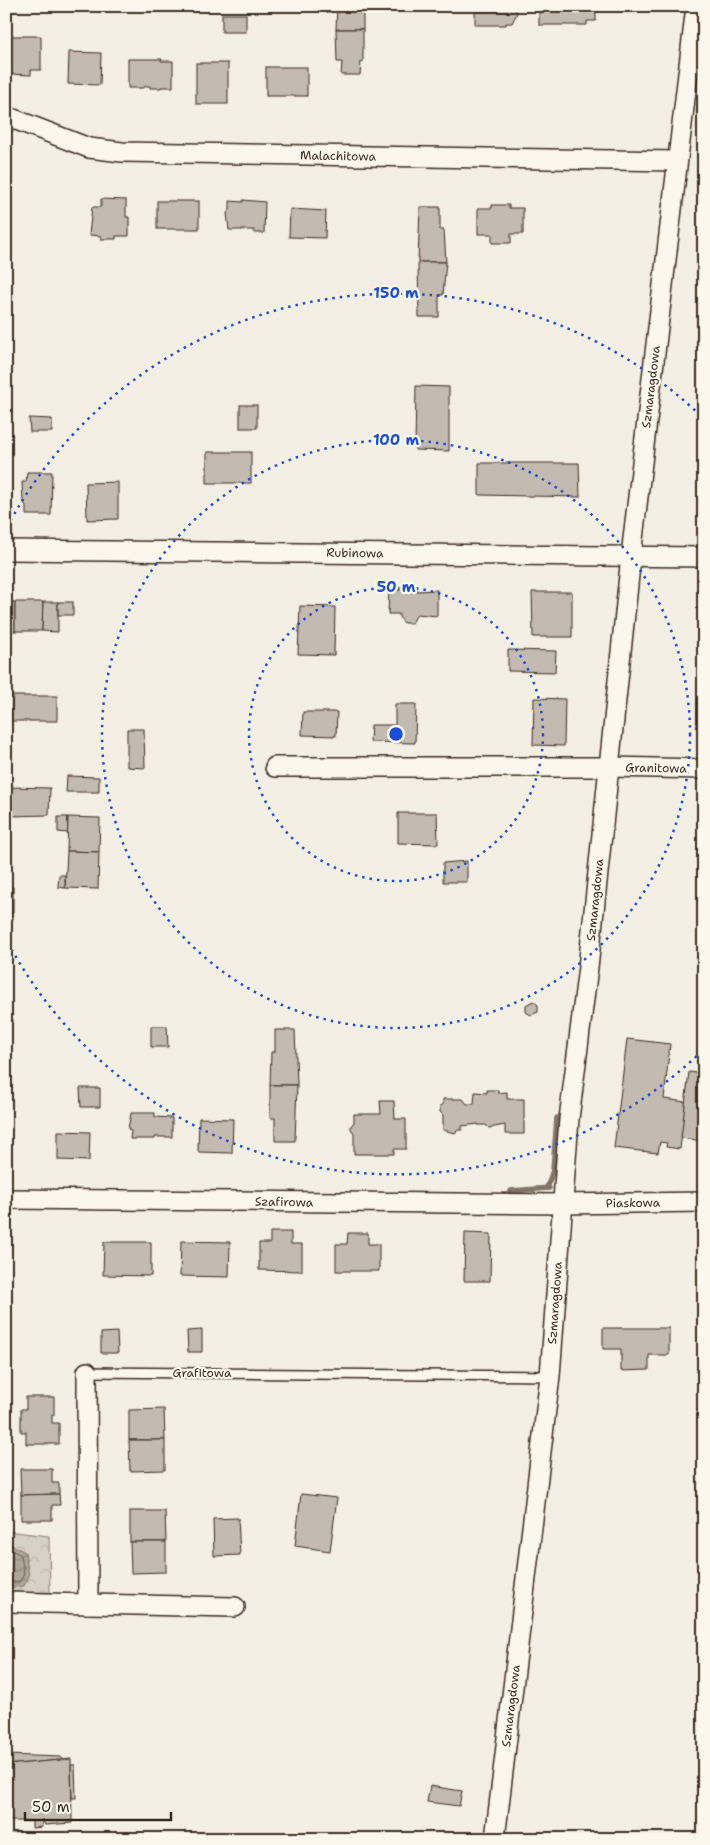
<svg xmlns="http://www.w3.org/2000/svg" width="710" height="1845" font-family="'Shantell Sans',sans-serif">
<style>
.forest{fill:url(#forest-crowns);stroke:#8a7e72}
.water{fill:url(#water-waves);stroke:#817468}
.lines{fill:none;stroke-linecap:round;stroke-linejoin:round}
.shore{stroke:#695c50;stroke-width:1}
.stream{stroke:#817468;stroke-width:5.5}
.building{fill:#c3bbb0;stroke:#3b2a1e}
.lane-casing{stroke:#3b2a1e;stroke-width:12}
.street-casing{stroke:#3b2a1e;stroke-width:22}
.lane{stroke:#fbf7ec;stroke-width:9}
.street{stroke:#fbf7ec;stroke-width:19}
.ring{fill:none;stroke:#1d4ed8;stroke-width:2.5;stroke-dasharray:2.5 5}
.labels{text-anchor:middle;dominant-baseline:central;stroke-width:4.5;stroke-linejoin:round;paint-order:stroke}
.street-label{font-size:12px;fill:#3b2a1e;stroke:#fbf7ec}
.centre{fill:#1d4ed8;stroke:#fbf7ec;stroke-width:2.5}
.ring-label{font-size:15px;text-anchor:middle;font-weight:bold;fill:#1d4ed8;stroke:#fbf7ec;stroke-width:4.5;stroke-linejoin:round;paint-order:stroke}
</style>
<defs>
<pattern id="forest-crowns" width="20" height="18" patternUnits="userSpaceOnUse" patternTransform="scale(1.25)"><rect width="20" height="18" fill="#d8d1c6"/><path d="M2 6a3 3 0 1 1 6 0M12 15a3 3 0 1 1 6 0" fill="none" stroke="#bab4aa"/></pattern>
<pattern id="water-waves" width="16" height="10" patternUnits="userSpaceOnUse" patternTransform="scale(1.25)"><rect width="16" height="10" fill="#afa69a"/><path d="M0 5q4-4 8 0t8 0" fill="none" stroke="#90877d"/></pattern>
</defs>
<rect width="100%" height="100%" fill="#f3efe4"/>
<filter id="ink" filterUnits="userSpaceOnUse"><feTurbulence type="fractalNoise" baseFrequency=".02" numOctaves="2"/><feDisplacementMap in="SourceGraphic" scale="10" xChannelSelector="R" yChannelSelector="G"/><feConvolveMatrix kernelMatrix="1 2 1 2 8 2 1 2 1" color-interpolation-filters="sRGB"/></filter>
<g filter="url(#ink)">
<g class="forest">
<polygon points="6,1531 49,1536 50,1594 6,1592"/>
<polygon points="6,1833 64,1833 74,1839 6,1839"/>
</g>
<polygon class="water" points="6,1542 25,1552 29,1576 24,1586 6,1588"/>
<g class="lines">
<polyline class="shore" points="6,1547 21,1555 24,1574 20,1581 6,1583"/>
<g class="stream">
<polyline points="547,1188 553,1170 557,1118"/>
<polyline points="511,1191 549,1188"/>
</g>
</g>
<g class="building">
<polygon points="337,6 363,6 363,29 336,29"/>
<polygon points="501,6 514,6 517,13 512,23 506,23 506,25 475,25 475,11 498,11"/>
<polygon points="539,6 596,6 596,21 587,21 587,25 539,25"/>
<rect x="222" y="14" width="24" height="18"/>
<polygon points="336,29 363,29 363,62 361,62 360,75 341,75 342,62 337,62"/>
<polygon points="7,36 41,36 41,70 31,70 31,75 7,74"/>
<polygon points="69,52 101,53 100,85 68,84"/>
<polygon points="128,59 162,59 161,61 173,61 173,87 161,87 161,88 150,88 150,86 145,86 144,88 128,88"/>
<rect x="196" y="63" width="32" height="41"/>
<rect x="266" y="67" width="41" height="29"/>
<polygon points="101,199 126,200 126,217 129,217 129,236 116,236 116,239 101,239 101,236 89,235 92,207 101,207"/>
<polygon points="243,200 265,202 264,233 254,233 254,230 229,230 227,213 230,210 230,201 243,202"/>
<rect x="157" y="201" width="42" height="28"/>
<polygon points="492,205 509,205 509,208 523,208 523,234 511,234 511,243 492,243 492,234 478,234 478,208 492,208"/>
<polygon points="420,207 440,207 440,230 444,230 446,262 418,262"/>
<polygon points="290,209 326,211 325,238 289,237"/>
<polygon points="418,262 446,262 443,295 439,295 439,317 419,317"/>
<polygon points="416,386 449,387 449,451 415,450"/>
<rect x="240" y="405" width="17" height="23"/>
<polygon points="29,418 52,419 52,432 30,432"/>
<rect x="207" y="452" width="44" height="31"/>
<polygon points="479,463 579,463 580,497 479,495"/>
<polygon points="27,472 52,472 51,515 26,515 26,506 23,501 22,482 26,482"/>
<polygon points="118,482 118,519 87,520 86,483"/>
<polygon points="399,587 417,588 417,591 437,590 437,616 417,614 412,623 404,623 399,617 399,614 388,614 389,590 400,590"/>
<polygon points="532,592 572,592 572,637 533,637"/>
<polygon points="6,601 15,602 15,631 6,631"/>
<polygon points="15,602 43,602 42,631 15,631"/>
<polygon points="43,602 58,602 58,632 42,631"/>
<rect x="58" y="602" width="15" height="13"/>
<polygon points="300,606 335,607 334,655 298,654"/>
<polygon points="508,650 556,651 555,672 508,671"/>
<rect x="6" y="696" width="51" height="25"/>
<polygon points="534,698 565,699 564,746 533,745"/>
<polygon points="395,704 416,704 415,743 370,742 371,725 395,725"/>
<polygon points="303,712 337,712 336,736 302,735"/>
<polygon points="127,729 144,729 145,768 127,767"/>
<polygon points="67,776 99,777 99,792 66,792"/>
<polygon points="6,787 9,787 8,816 6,816"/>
<polygon points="9,787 50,788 49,815 8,816"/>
<polygon points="398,813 437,813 438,844 398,843"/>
<polygon points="58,817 68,817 68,833 58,832"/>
<polygon points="68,817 100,818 99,852 67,851"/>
<polygon points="67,851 99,852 98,889 65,888"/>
<polygon points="467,861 467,882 443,882 443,863"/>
<polygon points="59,875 65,875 65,888 58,887"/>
<polygon points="6,887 13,887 13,913 6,914"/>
<polygon points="533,1001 538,1005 538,1012 531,1015 526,1012 526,1005"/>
<polygon points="151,1026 167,1026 168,1047 151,1047"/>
<polygon points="275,1030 295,1030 297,1085 270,1085 271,1052 275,1052"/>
<polygon points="627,1039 670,1044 664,1099 686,1102 680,1149 666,1147 667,1143 660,1142 658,1153 614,1148"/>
<polygon points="689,1072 704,1074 704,1141 681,1138"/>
<polygon points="270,1085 297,1085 295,1141 275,1141 275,1118 270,1118"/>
<polygon points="80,1088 100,1088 100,1107 81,1107"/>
<polygon points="487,1090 498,1090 498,1093 507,1092 507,1099 524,1099 524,1134 505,1134 505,1125 489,1128 486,1125 478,1125 478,1124 462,1126 462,1130 458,1130 455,1133 443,1130 443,1115 440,1112 440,1106 443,1103 443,1099 463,1099 467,1104 474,1104 475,1092 487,1093"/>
<polygon points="380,1101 394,1101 395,1119 406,1119 406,1149 394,1149 394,1154 354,1154 354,1133 351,1129 351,1126 354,1122 354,1114 381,1114"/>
<polygon points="131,1113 155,1113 155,1117 172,1118 172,1137 155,1137 155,1139 130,1139 131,1131 128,1129"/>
<polygon points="199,1118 233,1119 232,1153 198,1152"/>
<polygon points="58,1131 90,1132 89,1161 58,1160"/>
<polygon points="270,1232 291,1232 291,1244 302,1244 302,1271 259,1270 259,1243 270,1243"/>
<polygon points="348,1233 368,1233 368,1244 379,1244 379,1271 336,1271 336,1244 347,1244"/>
<polygon points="465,1233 491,1234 490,1281 464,1281"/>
<polygon points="181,1241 230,1242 229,1277 180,1276"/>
<polygon points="104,1242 151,1242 151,1276 103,1275"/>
<polygon points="603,1328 669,1328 669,1355 649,1355 649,1370 621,1371 621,1349 603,1349"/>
<polygon points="202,1330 202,1352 188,1352 187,1331"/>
<polygon points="117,1332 118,1353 101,1353 101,1333"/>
<polygon points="26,1397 54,1397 54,1415 52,1415 52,1423 59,1423 59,1444 26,1444 26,1432 21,1432 21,1409 26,1409"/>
<polygon points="164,1409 165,1440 129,1440 129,1410"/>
<polygon points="129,1440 165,1440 165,1470 130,1471"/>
<polygon points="20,1469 52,1469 52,1483 59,1483 59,1494 21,1495"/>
<polygon points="59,1494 60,1505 52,1505 52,1520 21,1520 21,1495"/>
<polygon points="301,1494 337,1498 330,1551 295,1546"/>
<polygon points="130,1511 165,1511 166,1542 130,1542"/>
<polygon points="238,1518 240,1555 214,1556 213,1519"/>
<polygon points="130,1542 166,1542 166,1572 131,1573"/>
<rect x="6" y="1629" width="3" height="15"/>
<polygon points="6,1755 61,1757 62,1760 6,1765"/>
<polygon points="71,1759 72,1823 45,1825 42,1819 42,1827 32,1828 32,1821 6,1821 6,1765"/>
<polygon points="71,1765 75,1765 76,1798 72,1798"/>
<polygon points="430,1786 462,1791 459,1806 427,1802"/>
</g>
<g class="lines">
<defs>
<polyline id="lane" points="87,1372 550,1376"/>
<g id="street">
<polyline points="6,116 89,148 122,152 676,161"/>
<polyline points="6,550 704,557"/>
<polyline points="275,767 609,767 704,769"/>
<polyline points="6,1199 562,1204 704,1202"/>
<polyline points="6,1602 88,1604 87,1372"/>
<polyline points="88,1604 235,1607"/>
<polyline points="495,1839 550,1376 569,1119 589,959 631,556 696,6"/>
</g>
</defs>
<use href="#lane" class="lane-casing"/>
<use href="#street" class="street-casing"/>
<use href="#lane" class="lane"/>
<use href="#street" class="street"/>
</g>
</g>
<g class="ring">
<circle cx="396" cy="734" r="147"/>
<circle cx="396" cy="734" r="294"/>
<path d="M702 1051A441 441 0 0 1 7 941M7 527A441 441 0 0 1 702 417"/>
</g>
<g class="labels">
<g class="street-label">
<text transform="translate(338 156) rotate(1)">Malachitowa</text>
<text transform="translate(651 387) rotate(-83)">Szmaragdowa</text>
<text transform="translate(355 553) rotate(1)">Rubinowa</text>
<text transform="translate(656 768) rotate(1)">Granitowa</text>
<text transform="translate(595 900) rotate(-84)">Szmaragdowa</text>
<text transform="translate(284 1202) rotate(1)">Szafirowa</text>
<text transform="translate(633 1203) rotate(-1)">Piaskowa</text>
<text transform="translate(555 1303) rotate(-86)">Szmaragdowa</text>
<text x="202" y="1373">Grafitowa</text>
<text transform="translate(511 1706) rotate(-83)">Szmaragdowa</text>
</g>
</g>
<circle cx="396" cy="734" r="8" class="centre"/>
<g class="ring-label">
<text x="396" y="298">150 m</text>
<text x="396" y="445">100 m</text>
<text x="396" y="592">50 m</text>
</g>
<rect width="710" height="1845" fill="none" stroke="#fbf7ec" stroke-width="25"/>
<rect x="12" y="12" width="685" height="1820" fill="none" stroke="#3b2a1e" stroke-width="2" filter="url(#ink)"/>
<path d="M25 1812v8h146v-8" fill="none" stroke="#3b2a1e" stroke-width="2.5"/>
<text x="32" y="1812" font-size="15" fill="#3b2a1e" stroke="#fbf7ec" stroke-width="4" paint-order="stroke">50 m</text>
</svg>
